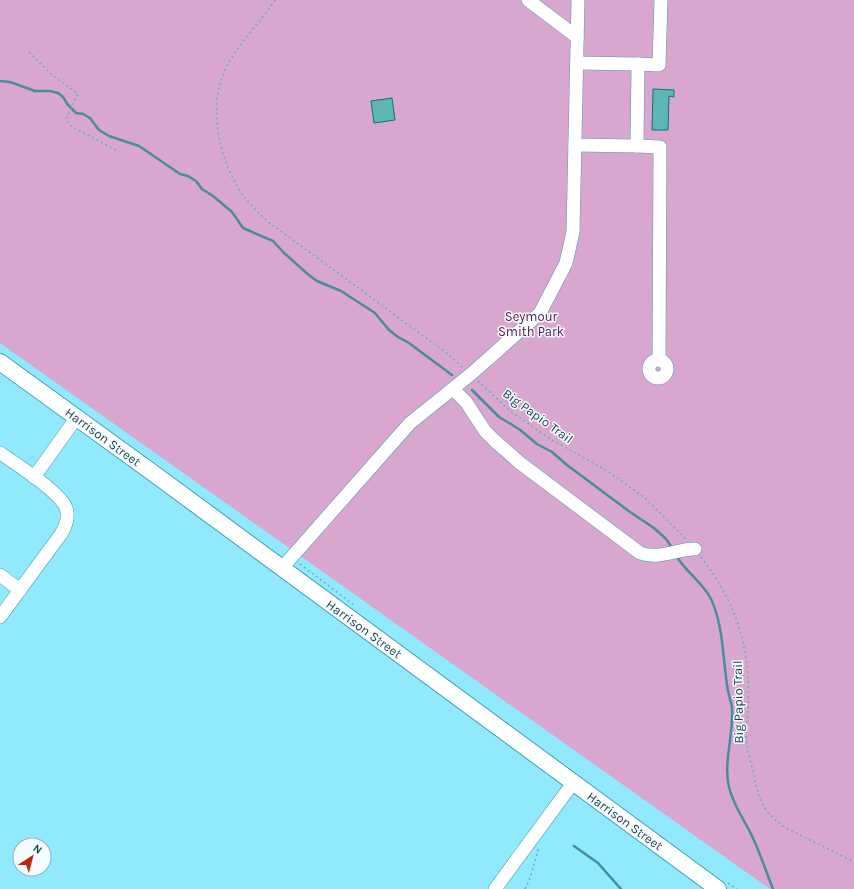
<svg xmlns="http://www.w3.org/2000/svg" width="854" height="889" font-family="Karla,sans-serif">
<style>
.green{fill:#d9a6cf}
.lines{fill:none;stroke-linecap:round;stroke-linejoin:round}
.stream{stroke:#498d9c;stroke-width:2.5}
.building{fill:#5fb5b3;stroke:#007877}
.minor-casing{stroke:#449eb0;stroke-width:14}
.major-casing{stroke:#449eb0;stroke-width:18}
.path{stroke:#68aebe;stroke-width:1.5;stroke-dasharray:2 3;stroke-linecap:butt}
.minor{stroke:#fff;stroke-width:13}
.major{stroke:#fff;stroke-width:16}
.labels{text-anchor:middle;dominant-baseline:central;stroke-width:3;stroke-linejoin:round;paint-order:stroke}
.park-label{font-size:13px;fill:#53164c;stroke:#f4fcfe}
.street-label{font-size:13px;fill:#193f46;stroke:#f4fcfe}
</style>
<rect width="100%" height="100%" fill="#91e9fd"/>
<polygon class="green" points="0,0 854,0 854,889 770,889 0,343"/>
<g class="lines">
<g class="stream">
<polyline points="0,81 10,82 35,91 50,91 58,93 63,97 68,105 76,113 83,114 90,118 99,130 109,136 139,146 180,174 188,176 196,181 202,189 213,196 232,212 243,228 273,241 284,253 310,276 317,281 341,291 375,313 389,330 398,337 409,343 452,375"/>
<polyline points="472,390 499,417 519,429 537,444 552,452 567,465 630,512 654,528 666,539 673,549"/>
<path d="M677 557C687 573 703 583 711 599 723 624 723 658 727 685 728 693 731 701 732 708 734 733 723 763 729 787 733 805 744 819 752 836 760 853 766 871 773 889"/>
<polyline points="574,846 598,863 621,889"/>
</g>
</g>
<g class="building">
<polygon points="653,89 674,90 674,97 669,96 668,130 652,130"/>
<polygon points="392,98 395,120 374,123 371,101"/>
</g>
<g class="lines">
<defs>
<g id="minor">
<polyline points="528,0 577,37"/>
<polyline points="638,64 659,65 661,0"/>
<polyline points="575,145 637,146 638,64 577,63"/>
<polyline points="637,146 660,147 659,360"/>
<circle cx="658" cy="369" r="9"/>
<path d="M453 389 466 402 485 431 495 441 520 463 640 553C659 560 676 549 695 549"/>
<path d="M0 453C15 463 61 493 66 508 69 517 66 526 61 534L0 617"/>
<polyline points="34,477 77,417"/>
<polyline points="282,568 410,423 471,374 540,313 566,263 573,232 578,0"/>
<polyline points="0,575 20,590"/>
<polyline points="495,889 573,783"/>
</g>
<polyline id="major" points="0,362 153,473 718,889"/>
</defs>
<use href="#minor" class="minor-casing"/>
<use href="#major" class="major-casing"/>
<g class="path">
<path d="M275 0C260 22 241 41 228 64 207 102 217 153 239 189 246 201 257 211 267 221L448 354 463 368"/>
<polyline points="29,52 51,74 78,94 66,119 71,126 119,152"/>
<polyline points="478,381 509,410 550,439 606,470 645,498 686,539"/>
<path d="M701 557C723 585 739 617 745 652 749 672 749 693 748 713 747 722 745 731 746 740 747 749 750 758 752 767 759 796 759 810 786 828L854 862"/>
<polyline points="300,564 354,605"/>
<polyline points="728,883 737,889"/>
<path d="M525 889C532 876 534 862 539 848"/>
</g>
<use href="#minor" class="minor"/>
<use href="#major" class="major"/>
</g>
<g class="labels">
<g class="park-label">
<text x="531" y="316">Seymour<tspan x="531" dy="15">Smith Park</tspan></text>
</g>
<g class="street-label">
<text transform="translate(538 416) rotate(36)">Big Papio Trail</text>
<text transform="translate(103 437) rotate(36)">Harrison Street</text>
<text transform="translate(364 629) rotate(36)">Harrison Street</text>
<text transform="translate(738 702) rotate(-91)">Big Papio Trail</text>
<text transform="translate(625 821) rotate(36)">Harrison Street</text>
</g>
</g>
<g transform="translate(32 857) rotate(36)"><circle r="19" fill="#f4fcfe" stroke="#9cb0b4"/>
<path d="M0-3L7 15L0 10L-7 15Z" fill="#b52a09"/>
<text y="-6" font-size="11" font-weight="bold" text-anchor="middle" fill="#193f46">N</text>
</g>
</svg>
